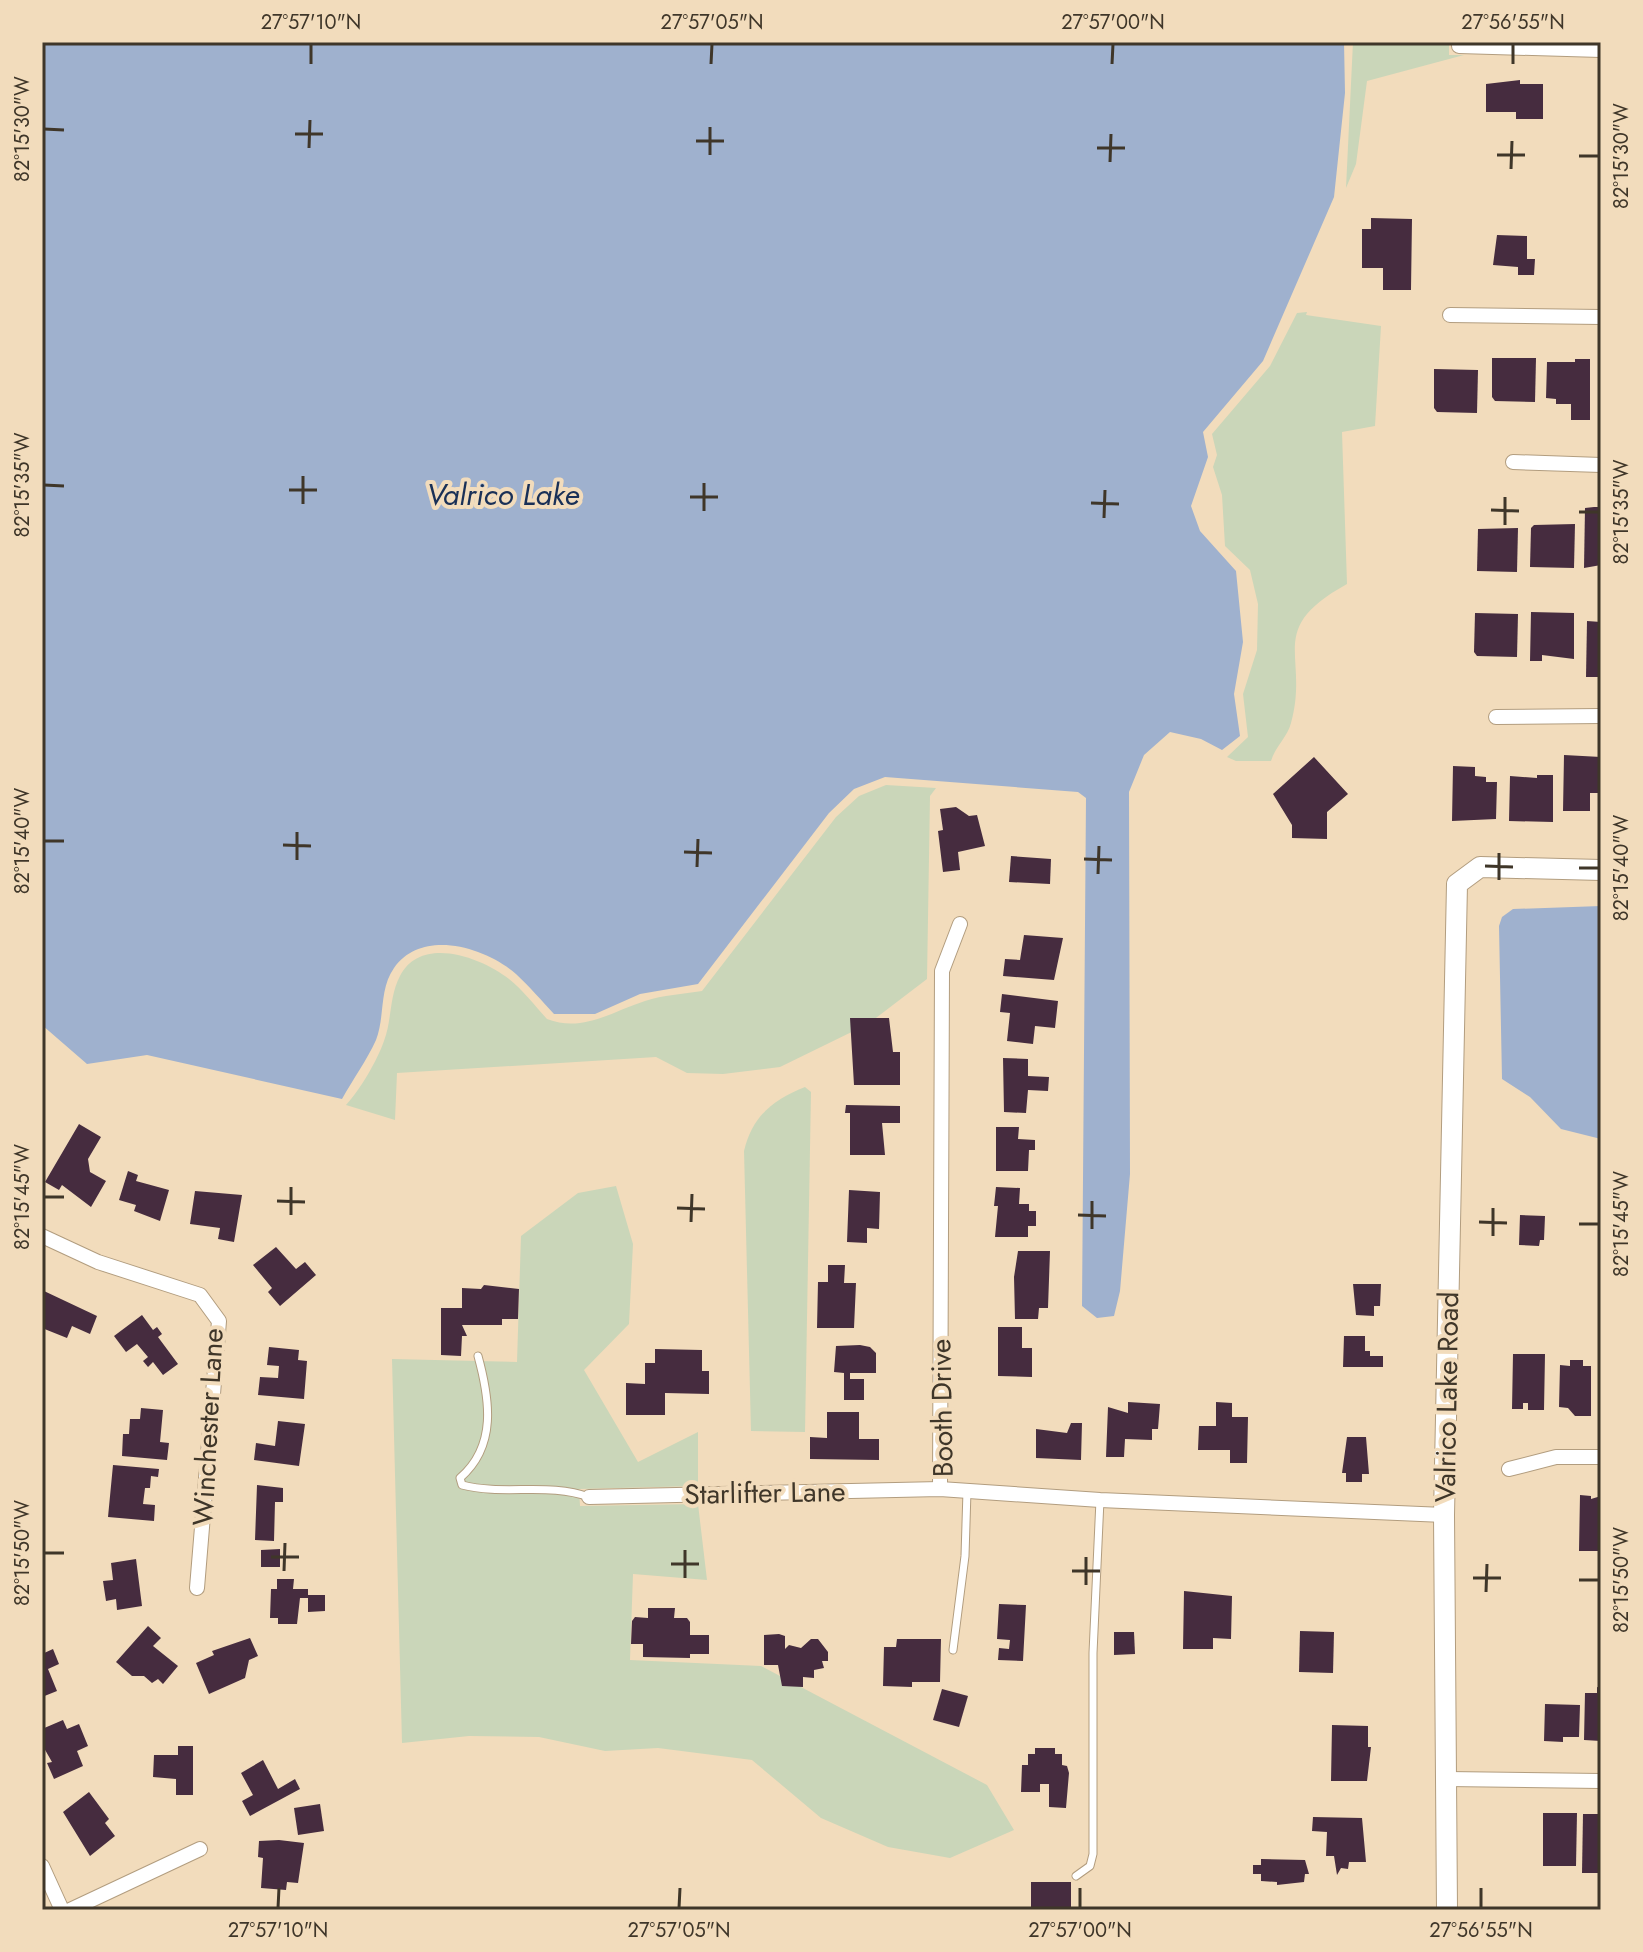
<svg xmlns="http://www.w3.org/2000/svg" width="1643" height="1952" font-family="Jost,sans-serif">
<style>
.green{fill:#cad6b9}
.water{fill:#9fb1ce}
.building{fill:#462c3f}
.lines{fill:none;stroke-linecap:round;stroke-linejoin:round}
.lane-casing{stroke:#b29d7f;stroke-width:9}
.street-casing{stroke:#b29d7f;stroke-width:16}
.secondary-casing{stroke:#b29d7f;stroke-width:22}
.lane{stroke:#fff;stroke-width:7}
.street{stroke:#fff;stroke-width:14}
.secondary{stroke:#fff;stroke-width:20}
.ticks{fill:none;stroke:#3f3629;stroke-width:3}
.labels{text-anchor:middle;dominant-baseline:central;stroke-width:8;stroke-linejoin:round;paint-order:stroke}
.street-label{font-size:28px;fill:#3f3629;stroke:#f2dcbc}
.water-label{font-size:30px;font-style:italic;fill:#193057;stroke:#f2dcbc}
.neatline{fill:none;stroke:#3f3629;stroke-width:3}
.ticks-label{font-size:20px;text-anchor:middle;fill:#3f3629}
</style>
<rect width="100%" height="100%" fill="#f2dcbc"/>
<g class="green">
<polygon points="1353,42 1449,42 1449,55 1464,55 1367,81 1356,164 1346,188"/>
<path d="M1307 312 1306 315 1381 326 1375 426 1342 432 1347 584C1264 630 1310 654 1291 723 1288 736 1275 747 1271 761H1236L1227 757 1248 737 1243 694 1257 650 1258 604 1250 570 1225 546 1222 495 1213 467 1217 455 1212 434 1270 366 1297 313Z"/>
<path d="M886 785 936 788 930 796 927 979 868 1024 780 1067 723 1074 687 1073 656 1057 397 1073 395 1120 346 1105C360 1090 377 1061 384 1041 392 1020 389 997 400 976 421 935 481 957 509 979 523 990 535 1006 547 1019 583 1033 613 1011 645 1001 663 995 683 994 702 991L836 817 859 796Z"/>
<path d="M805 1087 811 1092 805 1432 751 1431 744 1151C752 1117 772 1100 805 1087Z"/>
<polygon points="616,1186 633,1244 629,1324 584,1370 638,1462 698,1432 698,1486 579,1489 580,1506 698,1504 707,1580 633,1574 630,1660 761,1666 987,1785 1014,1830 950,1858 888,1847 821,1818 752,1760 658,1748 605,1751 539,1737 469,1736 402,1743 392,1359 517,1362 521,1236 578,1193"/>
</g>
<g class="water">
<path d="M42 42H1344L1345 93 1334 197 1263 361 1203 432 1208 457 1191 506 1200 531 1236 571 1243 642 1234 694 1240 736 1222 750 1201 739 1170 732 1144 755 1129 792 1130 1174 1120 1291 1114 1316 1097 1318 1082 1306 1086 798 1078 792 885 777 854 789 829 813 698 984 640 994 595 1014H554C542 1001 529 986 516 974 485 947 422 928 394 968 379 989 385 1017 376 1040 367 1060 353 1079 342 1099L147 1055 87 1064 42 1025Z"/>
<polygon points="1601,906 1601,1139 1561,1129 1530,1097 1502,1079 1499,926 1502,917 1513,909"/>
</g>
<g class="building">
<polygon points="1520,80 1520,84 1543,84 1543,119 1516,119 1516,112 1486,112 1486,84"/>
<polygon points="1371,218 1412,219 1411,290 1383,290 1383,268 1362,268 1362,229 1371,229"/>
<polygon points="1497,235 1527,236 1527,259 1535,259 1534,275 1518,275 1518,267 1493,265"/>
<polygon points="1492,358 1536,358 1535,402 1495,401 1492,397"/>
<polygon points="1575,359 1590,359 1590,420 1571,420 1571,404 1556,404 1556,399 1546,398 1547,362 1575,362"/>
<polygon points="1434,369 1478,370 1477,413 1437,412 1434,408"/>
<polygon points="1594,507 1601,507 1601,565 1584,568 1585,508"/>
<polygon points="1575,524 1574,568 1530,567 1531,528 1534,525"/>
<polygon points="1518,528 1517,572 1477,571 1478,529"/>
<polygon points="1531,612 1574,613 1574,659 1542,655 1542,661 1530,661"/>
<polygon points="1475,613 1518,614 1517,657 1477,656 1474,652"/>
<polygon points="1587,621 1601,622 1601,677 1586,677"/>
<polygon points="1564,755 1601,757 1601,793 1590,793 1590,811 1563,811"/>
<polygon points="1314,757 1348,794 1327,812 1327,839 1292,838 1292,825 1273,794"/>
<polygon points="1453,766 1475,767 1475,776 1486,777 1486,782 1497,782 1496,819 1452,821"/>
<polygon points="1537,775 1553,775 1553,822 1509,821 1510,776 1537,778"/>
<polygon points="956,807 969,816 977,815 985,846 958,852 960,870 943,872 938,831 943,830 940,809"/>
<polygon points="1011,856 1051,859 1050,884 1009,882"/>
<polygon points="1024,935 1063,938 1054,980 1003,976 1005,959 1020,960"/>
<polygon points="1002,994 1058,1001 1055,1028 1035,1026 1033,1044 1007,1041 1010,1013 1000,1012"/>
<polygon points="850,1018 889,1018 893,1052 900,1052 900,1085 854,1085"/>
<polygon points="1003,1058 1028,1059 1028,1076 1049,1077 1048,1091 1028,1090 1026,1113 1004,1112"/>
<polygon points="846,1105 900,1106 900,1123 882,1123 885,1155 850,1155 850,1113 845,1113"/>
<polygon points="79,1124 101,1137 88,1159 90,1172 106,1181 91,1207 62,1185 59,1190 45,1182"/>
<polygon points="996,1127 1019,1127 1018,1139 1035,1140 1035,1150 1029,1150 1028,1171 996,1171"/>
<polygon points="128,1171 138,1175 136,1181 169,1190 160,1221 134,1211 136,1205 119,1200"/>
<polygon points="996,1187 1020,1188 1019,1204 1029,1204 1029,1211 1036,1211 1036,1226 1028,1226 1028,1237 995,1237 998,1206 994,1206"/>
<polygon points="849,1190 880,1192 879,1229 867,1228 867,1243 847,1242"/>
<polygon points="195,1191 242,1195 234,1242 218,1239 220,1228 190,1224"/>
<polygon points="1520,1215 1545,1216 1544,1240 1540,1240 1539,1246 1519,1245"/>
<polygon points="276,1247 296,1269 305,1262 316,1275 280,1306 268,1292 272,1288 253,1265"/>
<polygon points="1018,1251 1050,1251 1048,1308 1039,1308 1038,1319 1015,1319 1014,1277"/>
<polygon points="828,1265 845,1265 844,1283 856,1283 854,1328 817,1328 818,1282 828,1282"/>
<polygon points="1353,1284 1381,1284 1380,1306 1374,1306 1374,1316 1356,1315"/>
<polygon points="484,1285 519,1289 518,1319 502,1319 502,1325 462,1325 467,1336 462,1336 461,1356 441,1355 441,1308 462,1308 462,1288 481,1289"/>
<polygon points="44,1291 97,1316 90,1334 72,1326 67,1338 42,1328"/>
<polygon points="142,1315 153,1330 157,1327 162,1334 158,1337 178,1364 163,1375 153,1362 148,1367 143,1361 148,1357 137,1344 126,1352 114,1336"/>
<polygon points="998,1327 1022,1327 1022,1348 1032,1348 1032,1377 998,1376"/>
<polygon points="1344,1336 1365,1336 1365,1351 1370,1351 1370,1356 1383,1356 1383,1367 1343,1367"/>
<polygon points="860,1345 870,1347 876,1353 876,1373 850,1373 850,1379 864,1379 864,1400 844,1400 844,1373 834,1372 836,1346"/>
<polygon points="269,1347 299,1350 298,1360 307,1361 304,1399 258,1395 260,1377 278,1378 279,1366 267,1365"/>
<polygon points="655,1349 702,1350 702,1371 709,1371 709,1394 665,1393 665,1415 626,1415 626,1383 645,1384 645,1363 655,1363"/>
<polygon points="1513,1354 1545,1354 1544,1410 1528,1410 1528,1403 1523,1403 1523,1409 1512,1409"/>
<polygon points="1570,1360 1583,1360 1583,1366 1591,1366 1591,1416 1575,1416 1568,1408 1559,1407 1560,1365 1570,1366"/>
<polygon points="1128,1402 1160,1404 1158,1429 1152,1429 1152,1440 1125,1439 1124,1457 1106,1457 1108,1407 1128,1413"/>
<polygon points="1216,1402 1232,1403 1232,1417 1248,1417 1247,1463 1230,1463 1230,1450 1198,1450 1199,1426 1216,1426"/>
<polygon points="141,1408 163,1410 160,1442 169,1443 167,1460 122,1456 123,1434 129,1434 130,1419 140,1419"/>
<polygon points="827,1412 859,1412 859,1439 879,1439 879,1460 810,1459 810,1437 827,1438"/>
<polygon points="278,1421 305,1424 299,1466 254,1460 256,1443 275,1446"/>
<polygon points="1071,1423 1082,1423 1081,1460 1036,1458 1036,1429 1067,1433"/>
<polygon points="1347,1437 1366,1437 1369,1474 1362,1474 1362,1482 1346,1482 1346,1473 1342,1473"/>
<polygon points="113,1465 159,1469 158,1477 151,1476 150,1488 145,1488 143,1504 155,1505 154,1521 108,1517"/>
<polygon points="257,1485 283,1488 283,1502 275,1502 274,1541 255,1540"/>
<polygon points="1580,1495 1591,1496 1591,1499 1601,1496 1601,1551 1579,1551"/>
<polygon points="280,1549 280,1567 261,1567 261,1550"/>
<polygon points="136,1559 142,1606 117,1610 116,1599 106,1601 103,1581 113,1580 111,1563"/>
<polygon points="277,1579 294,1579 293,1589 308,1589 308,1595 325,1595 325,1611 308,1612 308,1598 300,1598 297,1624 278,1624 278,1618 270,1618 271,1589 277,1589"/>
<polygon points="1184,1591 1232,1596 1231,1639 1213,1638 1213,1649 1183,1649"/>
<polygon points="999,1604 1026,1605 1023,1661 998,1660 999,1648 1009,1649 1010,1640 997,1639"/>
<polygon points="648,1608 675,1608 674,1618 687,1618 690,1622 690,1635 709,1635 709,1654 690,1654 690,1658 643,1657 643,1644 631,1644 632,1621 635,1617 648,1618"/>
<polygon points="148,1626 161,1638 153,1646 178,1666 163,1684 158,1679 152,1683 144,1676 132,1676 116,1662"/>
<polygon points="1300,1631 1334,1632 1333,1673 1299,1672"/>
<polygon points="1114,1632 1134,1632 1135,1654 1114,1655"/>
<polygon points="779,1634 785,1636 785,1649 789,1645 801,1648 811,1639 818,1639 828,1652 828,1661 822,1661 824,1668 814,1670 814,1678 803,1677 803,1687 782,1686 778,1665 764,1665 764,1635"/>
<polygon points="250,1638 258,1656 249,1660 245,1678 209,1694 196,1663 214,1655 212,1651"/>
<polygon points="897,1639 941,1639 940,1682 912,1682 912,1687 883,1686 884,1647 896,1647"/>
<polygon points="53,1649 59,1664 48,1669 57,1691 42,1697 42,1654"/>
<polygon points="1597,1687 1601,1688 1601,1741 1584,1740 1585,1693 1597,1693"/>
<polygon points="942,1689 968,1696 959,1727 933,1720"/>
<polygon points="1545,1704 1580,1705 1579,1737 1563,1737 1563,1742 1544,1741"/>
<polygon points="63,1720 67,1729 79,1724 88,1746 77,1751 83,1766 54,1779 47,1763 52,1762 44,1748 42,1729"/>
<polygon points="1332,1725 1368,1726 1368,1747 1371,1747 1367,1781 1331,1781"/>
<polygon points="178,1746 193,1746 193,1795 176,1795 176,1779 153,1777 154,1755 178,1755"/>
<polygon points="1035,1748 1055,1748 1055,1754 1062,1754 1062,1765 1067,1766 1069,1773 1066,1808 1049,1807 1049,1784 1040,1784 1040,1792 1021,1792 1022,1765 1028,1765 1028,1754 1035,1754"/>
<polygon points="263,1760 278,1789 295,1779 300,1789 250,1816 242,1801 253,1795 241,1773"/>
<polygon points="89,1792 109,1819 105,1823 115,1836 90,1856 63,1812"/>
<polygon points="320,1804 324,1831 298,1835 294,1808"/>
<polygon points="1543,1813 1577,1813 1576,1866 1543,1866"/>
<polygon points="1583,1814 1601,1814 1601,1873 1582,1873"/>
<polygon points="1313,1817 1362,1818 1366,1862 1349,1862 1348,1869 1341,1868 1337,1875 1334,1856 1326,1856 1327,1832 1312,1831"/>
<polygon points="279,1840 304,1843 298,1883 287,1882 286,1890 261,1888 263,1858 258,1857 259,1841"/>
<polygon points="1261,1859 1305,1860 1309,1874 1305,1874 1304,1882 1277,1885 1277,1882 1261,1881 1261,1874 1253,1874 1253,1865 1261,1865"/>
<rect x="1031" y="1882" width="40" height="28"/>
</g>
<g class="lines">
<defs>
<g id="lane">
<path d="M478 1356C490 1400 497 1446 460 1478L462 1485C504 1496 549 1482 589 1497"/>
<polyline points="953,1650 965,1556 967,1491"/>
<polyline points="1076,1876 1090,1866 1093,1854 1093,1653 1100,1500"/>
</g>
<g id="street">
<polyline points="1459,46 1601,50"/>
<polyline points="1450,315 1601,317"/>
<polyline points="1513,462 1601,465"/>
<polyline points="1496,717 1601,716"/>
<polyline points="42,1236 98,1262 200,1295 219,1321 197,1588"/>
<polyline points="1509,1469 1556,1457 1601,1457"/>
<polyline points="940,1489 942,971 960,924"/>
<polyline points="589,1497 940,1489 1100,1500 1444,1515"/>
<polyline points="1447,1779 1601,1781"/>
<polyline points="42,1866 62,1910"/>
<polyline points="70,1910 200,1849"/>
</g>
<polyline id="secondary" points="1447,1910 1444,1515 1457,884 1480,867 1601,870"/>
</defs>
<use href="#lane" class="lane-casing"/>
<use href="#street" class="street-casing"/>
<use href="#secondary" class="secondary-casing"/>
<use href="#lane" class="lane"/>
<use href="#street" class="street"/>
<use href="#secondary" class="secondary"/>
</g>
<path class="ticks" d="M311 64V44M711 64 712 44M1112 64 1113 44M1513 64V44M44 129 64 130M295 134H323M696 141H724M309 148 310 120M1097 148H1125M710 155V127M1497 155H1525M1579 156H1599M1110 162 1111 134M1511 169 1512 141M44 485 64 486M289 490H317M690 497H718M1091 503 1119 504M303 504V476M1491 510 1519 511M704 511V483M1579 512H1599M1104 518 1105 490M1505 525V497M44 841H64M283 845 311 846M684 852 712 853M1084 859 1112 860M297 860V832M1485 866 1513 867M697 867 698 839M1579 868H1599M1098 874 1099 846M1499 880V853M44 1197H64M277 1201 305 1202M677 1208 705 1209M291 1215V1187M1078 1215 1106 1216M691 1222 692 1194M1479 1222 1507 1223M1579 1224H1599M1092 1229V1201M1493 1236V1208M44 1553H64M271 1557H299M671 1564H699M284 1571 285 1543M1072 1571H1100M685 1578V1550M1473 1578H1501M1579 1580H1599M1086 1585V1557M1486 1592 1487 1564M278 1908 279 1888M679 1908 680 1888M1080 1908V1888M1481 1908V1888"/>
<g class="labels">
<g class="street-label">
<text transform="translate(1447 1397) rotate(-89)">Valrico Lake Road</text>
<text transform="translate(942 1408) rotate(-91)">Booth Drive</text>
<text transform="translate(208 1427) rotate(-87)">Winchester Lane</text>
<text transform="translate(765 1493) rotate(-1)">Starlifter Lane</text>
</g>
<g class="water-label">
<text x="503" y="494">Valrico Lake</text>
</g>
</g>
<rect width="1643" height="1952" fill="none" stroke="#f2dcbc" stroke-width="88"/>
<rect x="44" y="44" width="1555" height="1864" class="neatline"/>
<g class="ticks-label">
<text x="311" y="29">27°57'10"N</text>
<text x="712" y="29">27°57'05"N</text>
<text x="1113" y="29">27°57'00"N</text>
<text x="1513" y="29">27°56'55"N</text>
<text transform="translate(22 129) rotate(-90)" y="7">82°15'30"W</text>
<text transform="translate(1621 156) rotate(-90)" y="7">82°15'30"W</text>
<text transform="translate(22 485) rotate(-90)" y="7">82°15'35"W</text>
<text transform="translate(1621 512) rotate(-90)" y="7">82°15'35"W</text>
<text transform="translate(22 841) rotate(-90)" y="7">82°15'40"W</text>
<text transform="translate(1621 868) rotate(-90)" y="7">82°15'40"W</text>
<text transform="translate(22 1197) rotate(-90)" y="7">82°15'45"W</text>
<text transform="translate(1621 1224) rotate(-90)" y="7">82°15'45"W</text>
<text transform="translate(22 1553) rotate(-90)" y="7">82°15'50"W</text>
<text transform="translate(1621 1580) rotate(-90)" y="7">82°15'50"W</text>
<text x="278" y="1937">27°57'10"N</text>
<text x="679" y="1937">27°57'05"N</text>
<text x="1080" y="1937">27°57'00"N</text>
<text x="1481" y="1937">27°56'55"N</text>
</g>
</svg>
